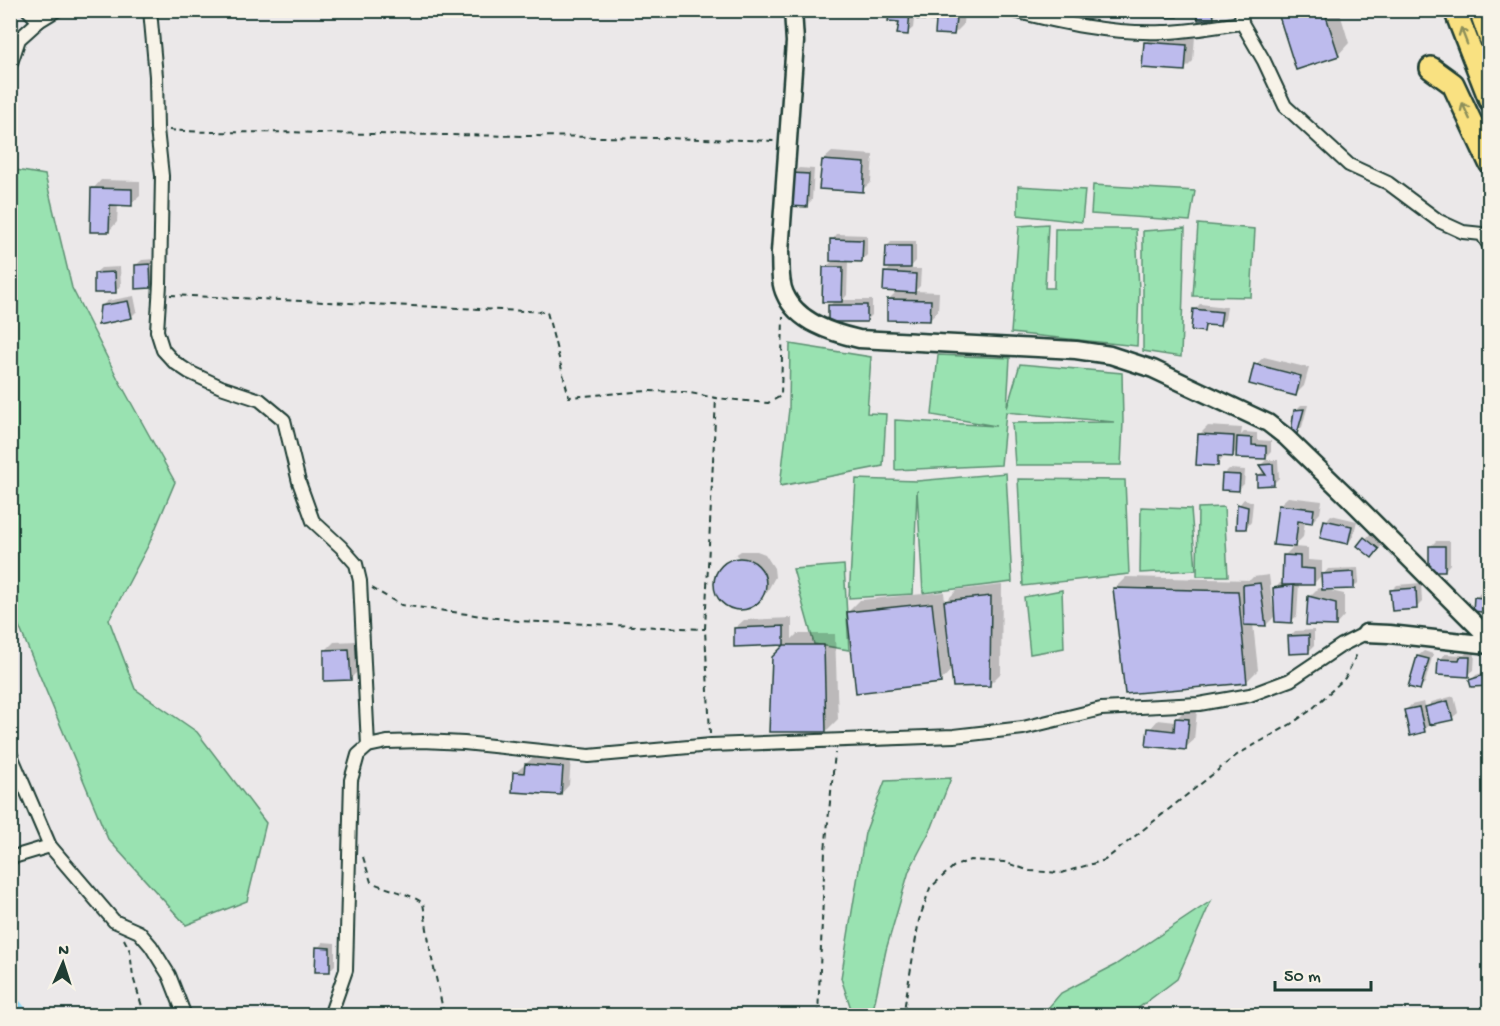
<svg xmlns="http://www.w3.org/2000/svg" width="1500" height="1026" font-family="'Gochi Hand',sans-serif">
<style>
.green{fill:#99e2b1;stroke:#5c9072;stroke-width:1.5}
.shadow{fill:#0003}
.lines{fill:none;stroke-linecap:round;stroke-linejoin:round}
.river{stroke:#92d9f4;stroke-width:22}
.building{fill:#bdbbed;stroke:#1f3d34;stroke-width:1.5}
.street-casing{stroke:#1f3d34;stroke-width:16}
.secondary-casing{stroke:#1f3d34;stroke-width:21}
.highway-casing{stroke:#1f3d34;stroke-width:26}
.path{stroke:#1f3d34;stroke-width:2;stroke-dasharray:6 4.5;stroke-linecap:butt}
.street{stroke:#f7f3e8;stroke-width:12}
.secondary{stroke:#f7f3e8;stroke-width:16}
.highway{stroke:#f9e181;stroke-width:21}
.oneway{stroke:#8c8f5a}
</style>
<rect width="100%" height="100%" fill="#ebe8e9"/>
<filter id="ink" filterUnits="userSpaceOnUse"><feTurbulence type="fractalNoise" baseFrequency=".0167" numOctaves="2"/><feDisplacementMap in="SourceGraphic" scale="12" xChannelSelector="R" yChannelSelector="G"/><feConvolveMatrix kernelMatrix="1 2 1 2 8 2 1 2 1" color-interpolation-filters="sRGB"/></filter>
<g filter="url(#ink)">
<g class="green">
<polygon points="10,169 45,175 72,288 118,379 175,482 149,544 109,620 135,689 197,732 266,823 247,901 186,925 108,839 11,607"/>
<polygon points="1093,185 1195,191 1190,221 1091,214"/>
<polygon points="1018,186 1085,190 1082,222 1018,215"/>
<polygon points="1048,224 1045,288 1054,288 1055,229 1136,229 1139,290 1137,346 1011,333 1019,226"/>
<polygon points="1198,224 1255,229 1251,297 1193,296"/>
<polygon points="1185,228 1181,357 1143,351 1143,231"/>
<polygon points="790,344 871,357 867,413 886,414 883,466 780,486 789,409"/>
<polygon points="938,355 1010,358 1007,408 1020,364 1122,373 1123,422 1121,465 1015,465 1012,423 1114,422 1006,412 1001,465 895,470 895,420 996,426 932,415"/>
<polygon points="1006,473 1012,582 923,593 917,490 913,594 849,598 856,479 917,481"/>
<polygon points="1018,479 1125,480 1129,574 1023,586"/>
<polygon points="1141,507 1191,509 1196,570 1140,573"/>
<polygon points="1224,507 1228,576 1197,576 1198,508"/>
<polygon points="844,565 849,650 814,644 793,569"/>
<polygon points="1062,590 1064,648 1030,654 1024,597"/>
<polygon points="951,778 932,827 909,871 886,950 872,1015 853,1015 841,978 865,833 885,781"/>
<polygon points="1211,901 1177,979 1129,1015 1042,1015 1061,993 1115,965"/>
</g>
<g class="shadow">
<polygon points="891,10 915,10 913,28 907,33"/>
<polygon points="919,10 964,10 963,25 954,34 938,20"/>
<polygon points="1199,10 1219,10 1219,12 1213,17"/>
<polygon points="1278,10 1339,10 1349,43 1338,55"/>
<polygon points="1154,34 1195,37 1193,61 1185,69 1145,43"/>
<polygon points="832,152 873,155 871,182 862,190 823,160"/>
<polygon points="799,168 814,169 812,200 806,206 793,173"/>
<polygon points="101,180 140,181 140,196 131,204 118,204 117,222 109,231 93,189"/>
<polygon points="837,234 867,235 867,255 862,260 848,260 847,295 843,300 872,300 872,315 866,321 830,306 834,301 825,267 832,262 832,240"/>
<polygon points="892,241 916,241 916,261 909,269 921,269 920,286 915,291 939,292 938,311 930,320 889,299 897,291 886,273 892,266 887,246"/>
<polygon points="155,259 156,281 150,287 136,265 142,260"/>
<polygon points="120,267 121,286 115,291 95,273 101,268"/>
<polygon points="134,296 137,311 131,317 101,307 107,301"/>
<polygon points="1200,304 1227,307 1225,319 1220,325 1209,325 1203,330 1194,310"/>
<polygon points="1264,357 1309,368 1304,386 1296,394 1255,365"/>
<polygon points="1301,405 1308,405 1302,427 1296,432 1295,411"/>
<polygon points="1208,426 1242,428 1241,435 1244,432 1257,433 1257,440 1271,441 1271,452 1265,458 1238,449 1232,456 1226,455 1217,464 1199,435"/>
<polygon points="1266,460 1278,460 1279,478 1273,484 1258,476 1264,470 1261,465"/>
<polygon points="1229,469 1245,470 1244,484 1239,489 1223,475"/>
<polygon points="1288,497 1322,501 1320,513 1312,522 1305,521 1303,537 1294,546 1279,505"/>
<polygon points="1244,499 1253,502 1251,522 1246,528 1239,505"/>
<polygon points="1331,515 1357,521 1353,537 1348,543 1326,521"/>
<polygon points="1371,533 1384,543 1377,551 1359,546"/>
<polygon points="1436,541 1450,541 1450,564 1445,570 1431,546"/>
<polygon points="1293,547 1308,548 1308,560 1322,561 1322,575 1313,584 1299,583 1297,616 1291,621 1276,615 1266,625 1253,624 1258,670 1246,682 1114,589 1126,577 1250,580 1253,577 1269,575 1273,608 1276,608 1275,589 1280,583 1284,583 1284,556"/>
<polygon points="741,551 757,551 765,554 774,568 775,577 767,592 758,601 751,606 735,608 722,600 717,594 716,578 724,565 738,557 737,554 732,557"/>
<polygon points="1358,568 1359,582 1354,587 1323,575 1328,569"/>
<polygon points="1421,583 1422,602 1417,607 1392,590 1397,585"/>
<polygon points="1002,585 1001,673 989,685 952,669 940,682 848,612 860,600 944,592 945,602 957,590"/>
<polygon points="1318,588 1344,594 1344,616 1336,625 1309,597"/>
<polygon points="1481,592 1490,593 1490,611 1476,598"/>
<polygon points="792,618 792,639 797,634 835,634 838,719 826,731 773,658 787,644 735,645 735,628 744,620"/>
<polygon points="1314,630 1314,646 1309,651 1290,637 1295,631"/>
<polygon points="357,641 359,670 350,679 325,651 334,642"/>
<polygon points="1424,651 1433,654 1425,683 1419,688 1418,656"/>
<polygon points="1467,652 1475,652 1474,670 1468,675 1440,660 1445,654 1464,655"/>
<polygon points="1490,670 1490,684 1471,681 1476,675"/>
<polygon points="1454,696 1458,713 1452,718 1430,724 1424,731 1405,711 1411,705 1424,702 1426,708 1432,702"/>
<polygon points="1185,710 1197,711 1194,740 1185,748 1150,729 1158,720 1176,722 1177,718"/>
<polygon points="535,756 571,758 569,785 561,794 515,773"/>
<polygon points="323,942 335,943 335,965 330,970 318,948"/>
</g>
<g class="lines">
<polyline class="river" points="10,1006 18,1016"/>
</g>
<g class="building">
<polygon points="890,10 910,11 908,35 897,34 899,22 888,21"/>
<polygon points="918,10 957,10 954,35 935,34 936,21 917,19"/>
<rect x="1142" y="10" width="35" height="7"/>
<polygon points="1197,10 1213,10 1214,19 1198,20"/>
<polygon points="1277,10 1324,10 1339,56 1296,70"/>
<polygon points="1144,42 1187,45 1185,71 1142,68"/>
<polygon points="822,160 865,163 863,192 819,189"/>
<polygon points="792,173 809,174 807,207 789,206"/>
<polygon points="91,188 132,189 132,206 110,205 109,232 90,232"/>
<polygon points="830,239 863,240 862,262 830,261"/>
<polygon points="886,246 911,246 911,268 885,268"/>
<polygon points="150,264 151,288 135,289 135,265"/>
<polygon points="823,267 843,267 842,302 822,302"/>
<polygon points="115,272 116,293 94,293 94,273"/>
<polygon points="884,272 916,274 915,293 883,291"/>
<polygon points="887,299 931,300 930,321 887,320"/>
<polygon points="128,301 132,318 98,325 100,306"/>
<rect x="828" y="305" width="39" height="17"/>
<polygon points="1193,309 1222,312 1220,326 1205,325 1204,332 1191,330"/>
<polygon points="1254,364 1301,376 1296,396 1249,384"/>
<polygon points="1304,409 1297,434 1291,433 1294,410"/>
<polygon points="1198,434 1234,436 1233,457 1218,456 1218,466 1196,465"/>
<polygon points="1237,437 1252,438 1252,445 1266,446 1266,459 1236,458"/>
<polygon points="1273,464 1274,485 1257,486 1257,475 1266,475 1259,465"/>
<polygon points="1222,474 1240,475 1239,491 1221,490"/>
<polygon points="1237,504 1248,507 1246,529 1236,529"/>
<polygon points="1278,505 1314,509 1312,523 1298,521 1295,547 1273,545"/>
<polygon points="1324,520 1352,526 1348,544 1320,538"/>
<polygon points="1364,537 1379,549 1372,558 1357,546"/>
<rect x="1429" y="546" width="16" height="25"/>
<polygon points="1283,555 1300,556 1300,568 1314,569 1314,585 1282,585"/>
<circle cx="740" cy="584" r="26"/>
<polygon points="1354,572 1354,589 1322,590 1321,574"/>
<polygon points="1260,583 1266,626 1244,625 1243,585"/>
<polygon points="1294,585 1292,623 1275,622 1273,588"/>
<polygon points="1113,588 1238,591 1247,683 1125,694"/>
<polygon points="1416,588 1417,609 1392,611 1390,590"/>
<polygon points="991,596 990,686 953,687 944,601"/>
<polygon points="1308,596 1336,603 1336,626 1306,625"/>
<polygon points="1474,597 1490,599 1490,613 1473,611"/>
<polygon points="932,603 941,683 856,693 847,612"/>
<polygon points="784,626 784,645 734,647 734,628"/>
<polygon points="1309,635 1309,653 1289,654 1288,636"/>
<polygon points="784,645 824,645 826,732 769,732 772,657"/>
<polygon points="349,649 351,680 324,681 324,650"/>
<polygon points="1417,656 1429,659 1420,690 1408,687"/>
<polygon points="1460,657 1470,657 1469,677 1437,675 1438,659 1459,660"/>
<polygon points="1490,673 1490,686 1471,687 1469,680"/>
<polygon points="1448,701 1453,720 1429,725 1425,707"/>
<polygon points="1419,707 1425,732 1410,736 1404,710"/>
<polygon points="1175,718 1189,719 1186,750 1146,746 1148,728 1174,731"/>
<polygon points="525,764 563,767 561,795 512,792 513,772 524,773"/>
<polygon points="316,947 330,948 330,972 315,972"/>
</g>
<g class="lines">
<defs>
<g id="street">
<polyline points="28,10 39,21"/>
<polyline points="150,10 156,76 157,129 162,176 160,284 157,331 163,350 174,362 189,372 221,387 260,400 284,420 299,482 313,521 341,547 356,564 360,581 368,746"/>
<path d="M1011 10C1061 23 1111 34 1163 32 1189 32 1216 26 1242 23"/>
<polyline points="1241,10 1242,23 1264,61 1285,106 1349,165 1388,183 1439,221 1463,232 1482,234 1490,247"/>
<polyline points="10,66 19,39 39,21 57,10"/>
<polyline points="10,753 50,846 114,921 139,932 151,946 169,975 185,1016"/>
<polyline points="10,858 50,846"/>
<polyline points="330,1016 346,970 351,780 358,755 368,746 387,742 423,741 464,743 589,756 711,745 954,736 1023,728 1101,709 1199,704 1250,695 1290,680 1342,645 1366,633"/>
</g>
<g id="secondary">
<path d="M793 10 795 42 780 252C781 265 779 282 785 294 797 322 832 333 859 339L1076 350 1110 355 1153 369 1268 423 1286 437 1349 498 1490 639"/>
<polyline points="1366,633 1389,634 1490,645"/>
</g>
<g id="highway">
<polyline points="1455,10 1490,100"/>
<polyline points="1480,10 1490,38"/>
<polyline points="1431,68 1453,84 1490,163"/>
</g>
</defs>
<use href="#street" class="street-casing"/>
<use href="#secondary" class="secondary-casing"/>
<use href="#highway" class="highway-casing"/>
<g class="path">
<path d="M169 130C219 134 269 131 319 133 471 136 623 136 775 141"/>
<polyline points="170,295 547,312 569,397 647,391 685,392 716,398 768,403 781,396 783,317"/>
<polyline points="372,588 401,605 519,621 705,629"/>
<polyline points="710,734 705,629 716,398"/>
<path d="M363 857 371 882C388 890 407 892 423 903L431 955 444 1014 452 1016"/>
<polyline points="124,939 130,951 133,977 145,1016"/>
<polyline points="818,1016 825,851 835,753"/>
<polyline points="903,1016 919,920 930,888 953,867 970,860 1004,862 1030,871 1061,873 1105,860 1237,755 1291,724 1311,710 1345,678 1358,652"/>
</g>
<use href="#street" class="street"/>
<use href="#secondary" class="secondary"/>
<use href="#highway" class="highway"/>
</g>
<defs><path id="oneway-shaft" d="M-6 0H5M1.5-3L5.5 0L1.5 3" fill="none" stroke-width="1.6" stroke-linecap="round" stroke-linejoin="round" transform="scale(1.5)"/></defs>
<g class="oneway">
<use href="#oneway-shaft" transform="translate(1464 36) rotate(-111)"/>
<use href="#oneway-shaft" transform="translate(1466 111) rotate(-115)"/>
</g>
</g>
<rect width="1500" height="1026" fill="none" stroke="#f7f3e8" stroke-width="36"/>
<rect x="18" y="18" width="1464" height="990" fill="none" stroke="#1f3d34" stroke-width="2" filter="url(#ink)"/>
<g transform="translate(63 963) rotate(3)" stroke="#f7f3e8" stroke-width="4.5" paint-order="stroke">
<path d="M0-4.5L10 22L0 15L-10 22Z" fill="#1f3d34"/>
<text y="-9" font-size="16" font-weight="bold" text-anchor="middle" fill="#1f3d34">N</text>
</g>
<path d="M1275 981v9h96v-9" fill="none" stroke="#1f3d34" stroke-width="3"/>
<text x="1284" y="981" font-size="18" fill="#1f3d34" stroke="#f7f3e8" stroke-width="4.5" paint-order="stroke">50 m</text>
</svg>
